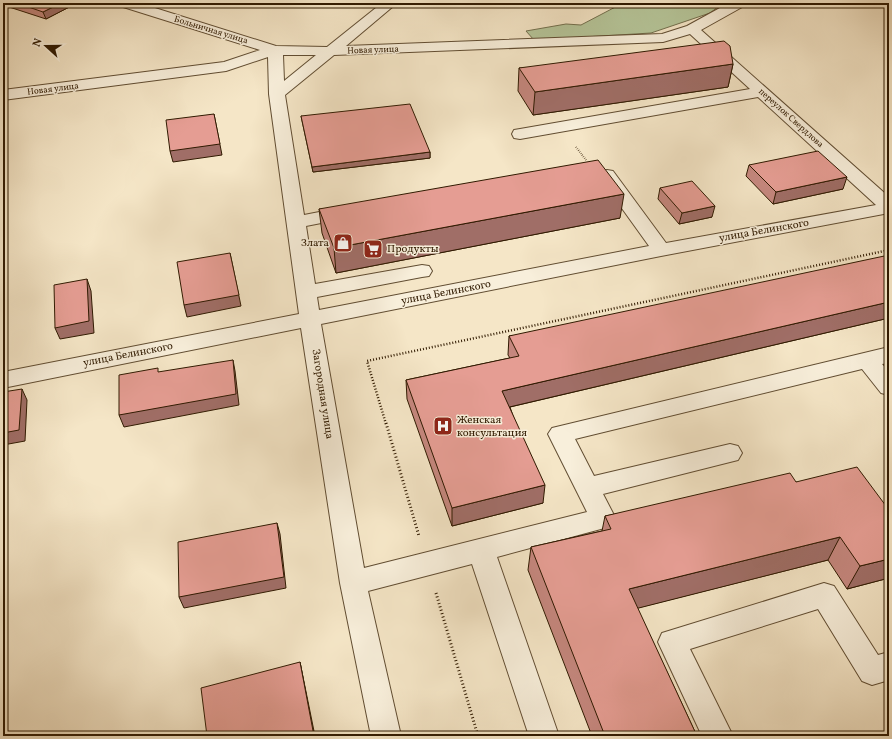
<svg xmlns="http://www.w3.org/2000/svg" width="892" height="739" font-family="Vollkorn,serif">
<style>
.green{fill:#b6c69a;stroke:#73704e}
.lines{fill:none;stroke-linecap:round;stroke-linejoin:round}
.minor-casing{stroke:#614d32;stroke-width:2}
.path-far2{stroke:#301a01;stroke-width:2;stroke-dasharray:0.5 1.5;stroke-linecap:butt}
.path-far1{stroke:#301a01;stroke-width:2.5;stroke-dasharray:1 2;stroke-linecap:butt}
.path{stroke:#301a01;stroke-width:3;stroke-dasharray:1 2.5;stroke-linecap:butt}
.minor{fill:#f8efdb;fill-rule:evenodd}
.wall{fill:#c5877e;stroke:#301a01}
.shaded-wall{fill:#a06e67;stroke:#301a01}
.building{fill:#e59d93;stroke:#301a01}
.labels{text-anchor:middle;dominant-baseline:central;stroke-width:3;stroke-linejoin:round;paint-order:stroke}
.far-street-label{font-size:9px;fill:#301a01;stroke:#f8efdb}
.street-label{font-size:11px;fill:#301a01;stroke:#f8efdb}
.poi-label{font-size:11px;fill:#301a01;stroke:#f8efdb;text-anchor:start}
</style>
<rect width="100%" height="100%" fill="#f5e6c7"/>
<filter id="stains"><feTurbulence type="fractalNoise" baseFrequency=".005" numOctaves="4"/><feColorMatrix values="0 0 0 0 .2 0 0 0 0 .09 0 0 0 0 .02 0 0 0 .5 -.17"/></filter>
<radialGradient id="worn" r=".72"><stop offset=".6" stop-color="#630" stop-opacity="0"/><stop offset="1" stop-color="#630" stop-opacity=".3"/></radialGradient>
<polygon class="green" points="623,3 723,3 710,13 651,33 534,40 526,31 566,24 581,25"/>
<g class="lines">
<defs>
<g id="minor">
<path d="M118 3H139L276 46 327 47 382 3H397L346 46 662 34 687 26 729 3H746L744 6 701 30 889 197V213L661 256 321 324 364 568 587 512 548 434 552 428 889 347V363L882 364 889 372V395L881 393 862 369 575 439 594 476 730 444 738 446 742 453 738 460 730 462 603 494 616 519 612 526 497 557 559 736H529L472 564 368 591 401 736H371L340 583 301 328 3 388V372L299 314 269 94 268 57 226 71 3 100V90L224 62 260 50 120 6ZM690 34 750 89 520 129 514 130 512 134 514 138 520 139 758 97 876 205 666 243 613 171 607 170 601 171 598 175 649 246 319 310 317 297 422 277 429 276 432 271 429 266 422 265 315 284 306 226 357 216 359 212 357 208 350 206 304 215 285 95 334 55 663 42ZM283 55H316L284 81Z"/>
<polygon points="824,583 834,586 878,655 889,652 889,680 872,685 862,681 818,609 690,649 733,736 702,736 658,642 662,633"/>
</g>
</defs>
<use href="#minor" class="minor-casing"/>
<polyline class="path-far2" points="576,147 586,160"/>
<polyline class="path-far1" points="386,424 367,361 889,250"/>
<g class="path">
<polyline points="386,423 419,536"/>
<polyline points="436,593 478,736"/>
</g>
<use href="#minor" class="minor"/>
</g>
<g class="wall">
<polygon points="3,3 77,3 46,19 3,5"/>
<polygon points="733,64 728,87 533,115 518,91 519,68"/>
<polygon points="301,116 430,152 430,158 313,172"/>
<polygon points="749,165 843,189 773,204 746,176"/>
<polygon points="660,188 712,217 679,224 658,199"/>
<polygon points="319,209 620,218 336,273 322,233"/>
<polygon points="889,318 510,407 543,503 452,526 407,399 406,380 510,358 508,355 509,336"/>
<polygon points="796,482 889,510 889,578 847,589 828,560 637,608 697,736 592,736 528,570 531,547 602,531 605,516"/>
</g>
<g class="shaded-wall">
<polygon points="61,3 77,3 46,19 43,12"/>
<polygon points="733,64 728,87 533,115 535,92"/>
<polygon points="214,114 222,155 173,162 170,151"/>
<polygon points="430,152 430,158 313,172 312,167"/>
<polygon points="847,177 843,189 773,204 776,192"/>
<polygon points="624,194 620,218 336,273 334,248"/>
<polygon points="715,206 712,217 679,224 682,213"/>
<polygon points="230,253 241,306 187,317 184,305"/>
<polygon points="87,279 91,291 94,333 60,339 55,328"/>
<polygon points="889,302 889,318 501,409 502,391"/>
<polygon points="233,360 235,371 239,405 124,427 119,415"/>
<polygon points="22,389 27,400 25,441 3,445 3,433"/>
<polygon points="545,485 543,503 452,526 452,508"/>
<polygon points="277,523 280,534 286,588 184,608 179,597"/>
<polygon points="840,537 828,560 623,612 629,589"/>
<polygon points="889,559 889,578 847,589 860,566"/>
<polygon points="300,662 302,672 315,736 314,736"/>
</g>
<g class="building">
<polygon points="17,3 61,3 43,12"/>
<polygon points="724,41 730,46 733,64 535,92 519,68"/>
<polygon points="410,104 430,152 312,167 301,116"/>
<polygon points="214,114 220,144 170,151 166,120"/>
<polygon points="818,151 847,177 776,192 749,165"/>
<polygon points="598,160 624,194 334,248 319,209"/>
<polygon points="692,181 715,206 682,213 660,188"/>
<polygon points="230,253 239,295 184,305 177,262"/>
<polygon points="889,255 889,302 502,391 545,485 452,508 406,380 519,356 509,336"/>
<polygon points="87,279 89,321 55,328 54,285"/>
<polygon points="233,360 236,394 119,415 119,375 158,368 158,372"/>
<polygon points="22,389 19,430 3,433 3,392"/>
<polygon points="857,467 889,510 889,559 860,566 840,537 629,589 697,736 605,736 531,547 611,529 605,516 790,473 796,482"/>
<polygon points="277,523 284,577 179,597 178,542"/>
<polygon points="300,662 314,736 207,736 201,688"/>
</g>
<defs>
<symbol id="shop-square" viewBox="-11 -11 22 22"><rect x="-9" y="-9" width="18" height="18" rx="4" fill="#8f2418" stroke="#f8efdb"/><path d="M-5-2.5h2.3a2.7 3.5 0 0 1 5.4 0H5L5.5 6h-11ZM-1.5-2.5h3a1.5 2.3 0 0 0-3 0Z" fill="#fff"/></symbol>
<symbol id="supermarket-square" viewBox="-11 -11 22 22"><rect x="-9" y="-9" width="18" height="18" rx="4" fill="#8f2418" stroke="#f8efdb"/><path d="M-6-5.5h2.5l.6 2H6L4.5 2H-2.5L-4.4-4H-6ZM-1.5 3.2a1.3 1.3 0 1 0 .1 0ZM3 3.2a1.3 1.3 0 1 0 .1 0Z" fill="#fff"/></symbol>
<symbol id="hospital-square" viewBox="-11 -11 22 22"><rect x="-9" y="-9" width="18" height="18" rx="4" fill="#8f2418" stroke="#f8efdb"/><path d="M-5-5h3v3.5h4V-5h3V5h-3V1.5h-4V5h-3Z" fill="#fff"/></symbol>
</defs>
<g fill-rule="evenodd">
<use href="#shop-square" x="332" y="232" width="22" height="22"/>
<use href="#supermarket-square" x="362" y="238" width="22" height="22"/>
<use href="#hospital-square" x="432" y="415" width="22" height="22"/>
</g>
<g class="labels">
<g class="far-street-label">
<text transform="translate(211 30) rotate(17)">Больничная улица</text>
<text transform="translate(373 50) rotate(-2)">Новая улица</text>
<text transform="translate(53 89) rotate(-7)">Новая улица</text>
<text transform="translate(791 118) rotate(42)">переулок Свердлова</text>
</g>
<g class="street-label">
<text transform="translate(764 231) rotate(-10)">улица Белинского</text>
<text transform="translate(446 293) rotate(-11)">улица Белинского</text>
<text transform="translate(128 355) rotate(-11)">улица Белинского</text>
<text transform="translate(322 394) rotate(81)">Загородная улица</text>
</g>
<g class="poi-label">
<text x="329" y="243" text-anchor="end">Злата</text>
<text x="387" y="249">Продукты</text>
<text x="457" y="420">Женская<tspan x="457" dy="13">консультация</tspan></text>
</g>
</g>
<rect width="892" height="739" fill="none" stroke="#f5e6c7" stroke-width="16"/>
<rect x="4" y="4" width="884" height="731" fill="none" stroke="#301a01" stroke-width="2"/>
<rect x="8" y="8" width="876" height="723" fill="none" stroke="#301a01"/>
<g transform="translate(46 46) rotate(291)" stroke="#f8efdb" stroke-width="3" paint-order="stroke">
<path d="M0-3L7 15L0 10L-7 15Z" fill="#301a01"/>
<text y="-6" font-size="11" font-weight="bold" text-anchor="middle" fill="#301a01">N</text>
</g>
<rect width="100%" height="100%" filter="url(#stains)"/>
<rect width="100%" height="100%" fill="url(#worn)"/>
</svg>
